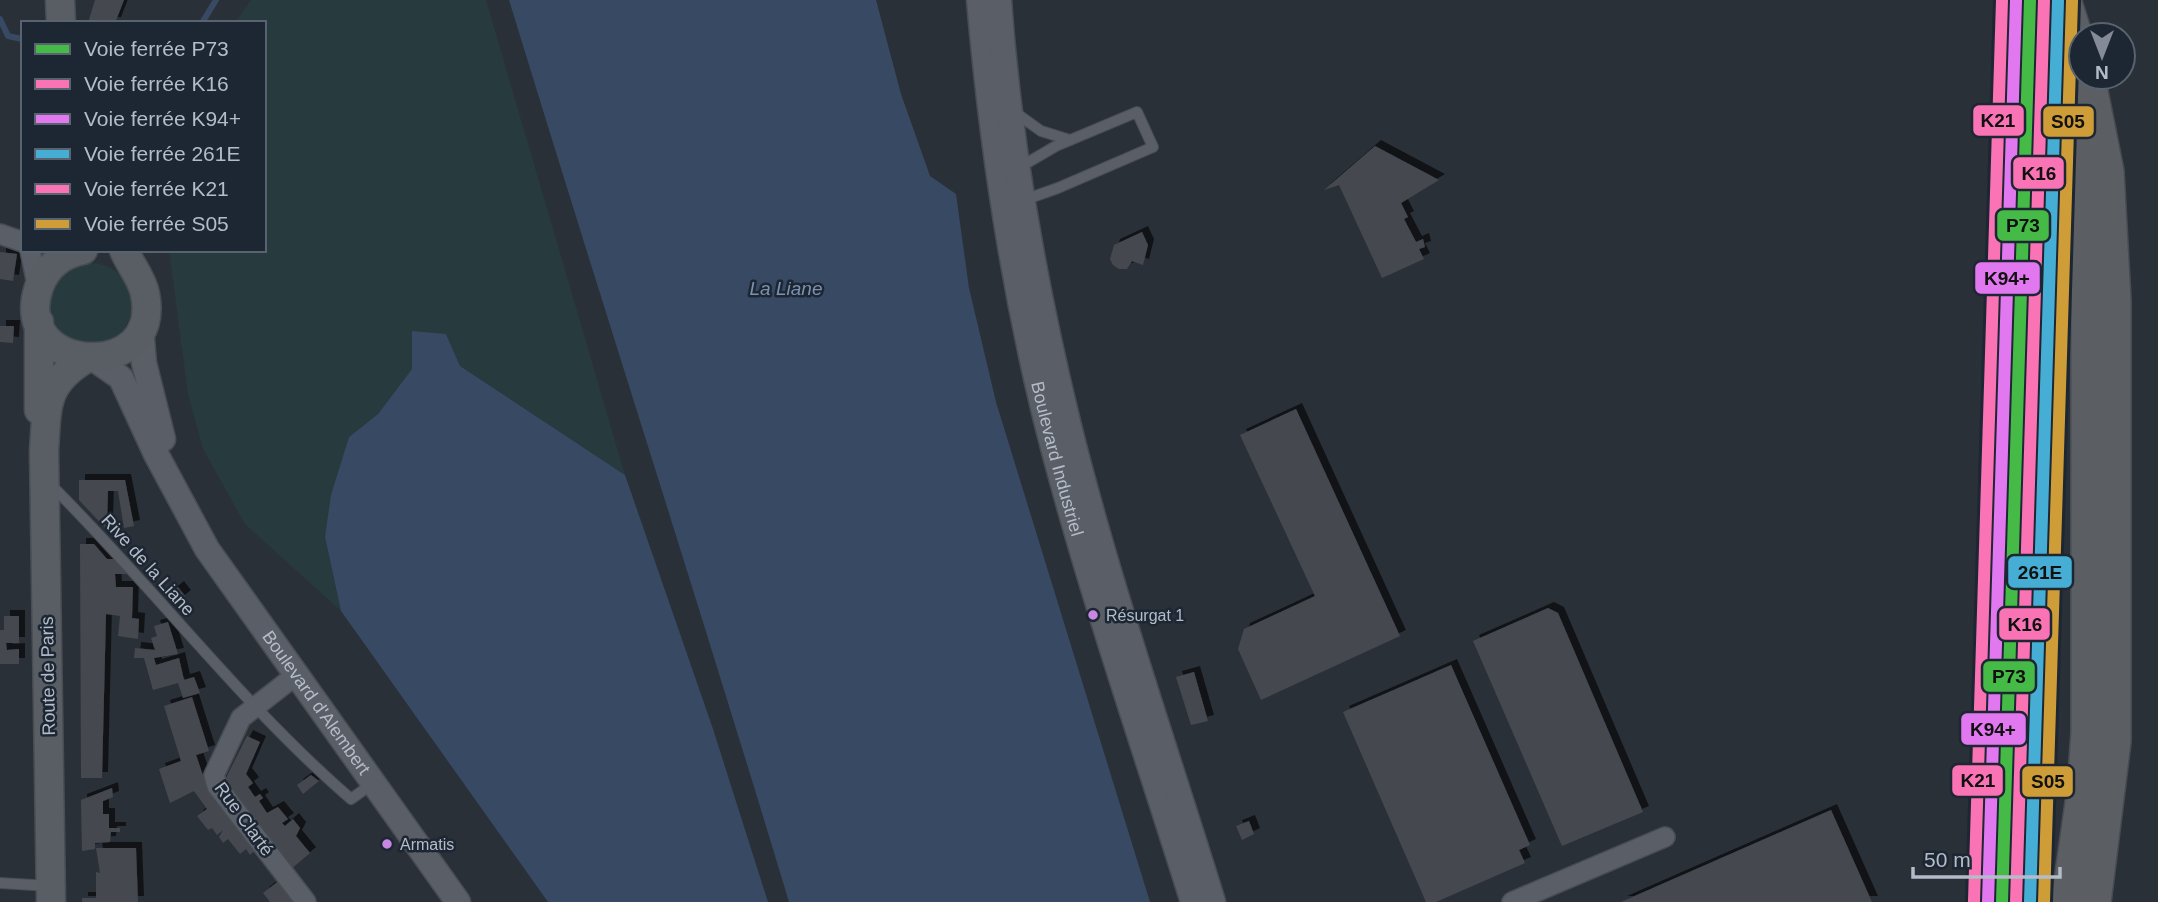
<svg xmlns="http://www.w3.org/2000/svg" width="2158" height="902" font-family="Helvetica,sans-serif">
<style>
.green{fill:#273a3e}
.water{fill:#384963}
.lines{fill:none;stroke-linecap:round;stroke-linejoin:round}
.stream{stroke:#384963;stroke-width:6}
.building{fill:#444950;filter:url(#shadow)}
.service-casing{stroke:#484c53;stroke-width:12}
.minor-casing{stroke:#484c53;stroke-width:22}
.tertiary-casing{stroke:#484c53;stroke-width:27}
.secondary-casing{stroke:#484c53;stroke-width:31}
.trunk-casing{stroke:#474c53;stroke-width:36}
.service{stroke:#5a5e66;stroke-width:10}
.minor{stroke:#5a5e66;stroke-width:19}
.tertiary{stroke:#5a5e66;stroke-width:24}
.secondary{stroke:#595d64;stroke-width:28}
.trunk{stroke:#5b5f64;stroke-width:33}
.rail-1-casing{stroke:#1d2633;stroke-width:18}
.rail-2-casing{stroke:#1d2633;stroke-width:18}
.rail-3-casing{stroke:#1d2633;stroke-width:18}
.rail-4-casing{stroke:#1d2633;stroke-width:18}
.rail-5-casing{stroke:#1d2633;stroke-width:18}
.rail-6-casing{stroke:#1d2633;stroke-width:18}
.rail-1{stroke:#46ba46;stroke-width:12}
.rail-2{stroke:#f973b5;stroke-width:12}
.rail-3{stroke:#e278ef;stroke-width:12}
.rail-4{stroke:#46aed5;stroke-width:12}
.rail-5{stroke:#f973b5;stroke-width:12}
.rail-6{stroke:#cf9d38;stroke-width:12}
.bus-dot{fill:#c787e3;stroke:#1d2633;stroke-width:2.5}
.labels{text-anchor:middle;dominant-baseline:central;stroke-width:5;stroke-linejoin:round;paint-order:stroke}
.bus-label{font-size:16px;fill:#b4bcc9;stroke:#1d2633;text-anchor:start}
.street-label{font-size:18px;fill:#b4bcc9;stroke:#1d2633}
.water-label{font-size:19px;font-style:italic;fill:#7c92b1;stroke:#1d2633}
.line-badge{stroke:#1d2633;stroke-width:2.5}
.pale-badge-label{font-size:19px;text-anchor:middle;font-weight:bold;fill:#111}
</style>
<defs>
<filter id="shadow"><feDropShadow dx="6" dy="-6" stdDeviation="0" flood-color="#0009"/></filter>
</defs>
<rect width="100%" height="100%" fill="#2a3038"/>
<g class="green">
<polygon points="251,0 486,0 625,475 460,366 446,334 412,369 378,414 349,437 325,537 341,611 245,524 203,449 188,394 169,250 264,250 264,23 235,23"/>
<circle cx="91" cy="304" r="41"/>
</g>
<g class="water">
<path d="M509 0H876L901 94 930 176 956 194 969 288 996 402 1150 902H789C698 600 601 301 509 0Z"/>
<polygon points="412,331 446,334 460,366 625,475 713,729 768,902 548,902 341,611 325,537 331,495 349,437 378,414 412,369"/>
</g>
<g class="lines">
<g class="stream">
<polyline points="0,19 8,36 22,39"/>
<polyline points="202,23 216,0"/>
</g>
</g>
<g class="building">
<polygon points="95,0 124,0 115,23 88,23"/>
<polygon points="1375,146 1439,180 1401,203 1408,217 1404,219 1416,242 1423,239 1425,247 1419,249 1424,259 1382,278 1339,185 1324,190"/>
<polygon points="1142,232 1148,245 1143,265 1132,261 1127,269 1119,269 1113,265 1110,259 1114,245"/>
<polygon points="0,252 17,254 13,281 0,279"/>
<polygon points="0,326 14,326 13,343 0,342"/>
<polygon points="1296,409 1400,636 1261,700 1238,649 1244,629 1315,596 1240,435"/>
<polygon points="79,480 125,480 134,526 124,528 118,491 108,491 107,524 112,528 108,531 79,500"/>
<polygon points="80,544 94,544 107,559 114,559 127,574 115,574 116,587 133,587 132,618 139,619 138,639 118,636 120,616 106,614 102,778 81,778"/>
<polygon points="178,587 185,596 175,604 168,595"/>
<polygon points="1548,608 1558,613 1643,812 1562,846 1473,641"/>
<polygon points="4,616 19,616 19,643 6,643 7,650 19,649 19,664 0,664 0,630 4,630"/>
<polygon points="168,622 178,654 154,658 156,665 179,658 184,680 194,677 200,693 183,698 178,683 153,690 144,658 134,658 135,648 155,650 151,638 157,636 154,626"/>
<polygon points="1451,665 1530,845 1519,850 1525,863 1436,902 1426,902 1343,712"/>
<polygon points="1194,672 1208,721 1191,725 1176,677"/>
<polygon points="192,697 209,751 196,755 206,784 256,849 250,855 246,849 240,854 228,839 223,843 219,837 223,830 217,835 212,828 208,830 197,816 207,809 194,791 170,803 159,769 181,761 164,706"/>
<polygon points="247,736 260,742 246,774 253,783 248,787 255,797 260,794 263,798 259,801 267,813 278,807 288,819 282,823 285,826 293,819 300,828 296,836 310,853 290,870 224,782"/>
<polygon points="311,775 319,781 303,794 297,785"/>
<polygon points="112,788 113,797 103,801 103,814 109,814 109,828 120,828 120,832 111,832 110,842 95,843 95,849 82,851 81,800"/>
<polygon points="1831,810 1872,902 1621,902"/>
<polygon points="1249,821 1254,834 1242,840 1236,826"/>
<polygon points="96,848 136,848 138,902 82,902 82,898 96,898 96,872 100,873"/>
<polygon points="280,880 297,902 270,902 263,893"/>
</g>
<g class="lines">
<defs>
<g id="service">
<polyline points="1016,113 1041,131 1070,140"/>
<polyline points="1020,167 1056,146 1137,112 1153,147 1058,188 1024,200"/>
<path d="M50 484C153 586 241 704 351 799L372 784"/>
<polyline points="0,883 50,886"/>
</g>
<g id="minor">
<polyline points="0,234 23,242"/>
<polyline points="30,250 38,289"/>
<polyline points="296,675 241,718 214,775 217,786 306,902"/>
<polyline points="1512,902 1665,837"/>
</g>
<g id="tertiary">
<path id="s1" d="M979 0C991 139 1011 276 1044 412 1085 577 1142 739 1193 902"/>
<path d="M999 0C1009 143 1034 283 1068 422 1108 584 1164 743 1213 902"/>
<polyline points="141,327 144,363 163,439"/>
<path id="s2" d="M94 359 121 378 156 454 207 549 458 902"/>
</g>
<g id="secondary">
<polyline points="60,0 61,23"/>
<path d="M83 250C62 254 46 267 39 287 9 374 164 384 145 294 142 278 130 265 124 250"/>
<polyline points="39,410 39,322"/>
<path d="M51 902 44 451C47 406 44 384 85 359"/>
</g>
<g id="trunk">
<path d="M2034 0C2066 88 2084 178 2088 272V733L2084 789 2068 902"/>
<polyline points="2064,0 2081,53"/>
<polyline points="2088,77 2107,172 2114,301 2114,741 2094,902"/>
</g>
</defs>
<use href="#service" class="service-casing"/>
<use href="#minor" class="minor-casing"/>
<use href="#tertiary" class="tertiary-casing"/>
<use href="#secondary" class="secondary-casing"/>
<use href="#trunk" class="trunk-casing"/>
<use href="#service" class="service"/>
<use href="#minor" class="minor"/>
<use href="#tertiary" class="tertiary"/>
<use href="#secondary" class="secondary"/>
<use href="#trunk" class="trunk"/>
<defs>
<polyline id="rail-1" points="2002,902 2030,0"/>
<polyline id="rail-2" points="2016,902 2044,0"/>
<polyline id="rail-3" points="1988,902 2016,0"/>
<polyline id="rail-4" points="2030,902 2058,1"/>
<polyline id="rail-5" points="1974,901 2002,0"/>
<polyline id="rail-6" points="2044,902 2072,1"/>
</defs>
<use href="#rail-1" class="rail-1-casing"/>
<use href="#rail-2" class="rail-2-casing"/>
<use href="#rail-3" class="rail-3-casing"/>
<use href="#rail-4" class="rail-4-casing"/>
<use href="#rail-5" class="rail-5-casing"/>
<use href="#rail-6" class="rail-6-casing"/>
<use href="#rail-1" class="rail-1"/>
<use href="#rail-2" class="rail-2"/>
<use href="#rail-3" class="rail-3"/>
<use href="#rail-4" class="rail-4"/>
<use href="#rail-5" class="rail-5"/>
<use href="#rail-6" class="rail-6"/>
</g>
<g class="bus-dot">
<circle cx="1093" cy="615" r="6"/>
<circle cx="387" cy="844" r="6"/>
</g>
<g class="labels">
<g class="bus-label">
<text x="1106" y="615">Résurgat 1</text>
<text x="400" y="844">Armatis</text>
</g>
<g class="street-label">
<text stroke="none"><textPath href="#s1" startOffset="466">Boulevard Industriel</textPath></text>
<text transform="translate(148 565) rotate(48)">Rive de la Liane</text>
<text transform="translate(48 676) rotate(-91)">Route de Paris</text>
<text stroke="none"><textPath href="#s2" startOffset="413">Boulevard d'Alembert</textPath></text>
<text transform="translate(244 819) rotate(54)">Rue Clarté</text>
</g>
<g class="water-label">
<text x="786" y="288">La Liane</text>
</g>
</g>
<g class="line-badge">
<rect x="1972" y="104" width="53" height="33" rx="7" fill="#f973b5"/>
<rect x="2042" y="105" width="53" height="33" rx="7" fill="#cf9d38"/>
<rect x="2012" y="156" width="53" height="34" rx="7" fill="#f973b5"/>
<rect x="1996" y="209" width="54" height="33" rx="7" fill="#46ba46"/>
<rect x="1974" y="261" width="67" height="34" rx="7" fill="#e278ef"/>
<rect x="2007" y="555" width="66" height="34" rx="7" fill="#46aed5"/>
<rect x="1998" y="607" width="53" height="34" rx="7" fill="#f973b5"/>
<rect x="1982" y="660" width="54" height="33" rx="7" fill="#46ba46"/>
<rect x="1960" y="712" width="67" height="34" rx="7" fill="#e278ef"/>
<rect x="1951" y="764" width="53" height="33" rx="7" fill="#f973b5"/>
<rect x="2021" y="765" width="53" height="33" rx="7" fill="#cf9d38"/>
</g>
<g class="pale-badge-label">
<text x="1998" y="127">K21</text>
<text x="2068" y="128">S05</text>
<text x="2039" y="180">K16</text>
<text x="2023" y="232">P73</text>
<text x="2007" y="285">K94+</text>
<text x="2040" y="579">261E</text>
<text x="2025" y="631">K16</text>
<text x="2009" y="683">P73</text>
<text x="1993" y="736">K94+</text>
<text x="1978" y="787">K21</text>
<text x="2048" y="788">S05</text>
</g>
<rect x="21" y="21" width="245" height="231" fill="#1d2633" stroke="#59626f" stroke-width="2"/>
<rect x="35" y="44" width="35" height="10" fill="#46ba46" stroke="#59626f" stroke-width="2"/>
<text x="84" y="56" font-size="21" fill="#b4bcc9">Voie ferrée P73</text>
<rect x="35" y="79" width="35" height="10" fill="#f973b5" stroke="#59626f" stroke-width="2"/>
<text x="84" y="91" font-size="21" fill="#b4bcc9">Voie ferrée K16</text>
<rect x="35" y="114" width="35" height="10" fill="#e278ef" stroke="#59626f" stroke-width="2"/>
<text x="84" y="126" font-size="21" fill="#b4bcc9">Voie ferrée K94+</text>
<rect x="35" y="149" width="35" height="10" fill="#46aed5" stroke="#59626f" stroke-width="2"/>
<text x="84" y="161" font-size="21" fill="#b4bcc9">Voie ferrée 261E</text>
<rect x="35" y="184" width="35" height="10" fill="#f973b5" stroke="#59626f" stroke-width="2"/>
<text x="84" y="196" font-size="21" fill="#b4bcc9">Voie ferrée K21</text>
<rect x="35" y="219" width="35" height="10" fill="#cf9d38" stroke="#59626f" stroke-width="2"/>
<text x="84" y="231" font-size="21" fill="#b4bcc9">Voie ferrée S05</text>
<g transform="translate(2102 56) rotate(180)"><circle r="33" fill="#1d2633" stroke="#59626f" stroke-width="2"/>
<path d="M0-5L12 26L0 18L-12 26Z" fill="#848b96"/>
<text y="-10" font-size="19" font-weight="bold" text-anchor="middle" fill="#b4bcc9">N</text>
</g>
<path d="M1913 867v10h147v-10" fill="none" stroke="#b4bcc9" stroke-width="3.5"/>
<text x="1924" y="867" font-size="21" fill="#b4bcc9" stroke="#1d2633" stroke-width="5" paint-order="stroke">50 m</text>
</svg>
